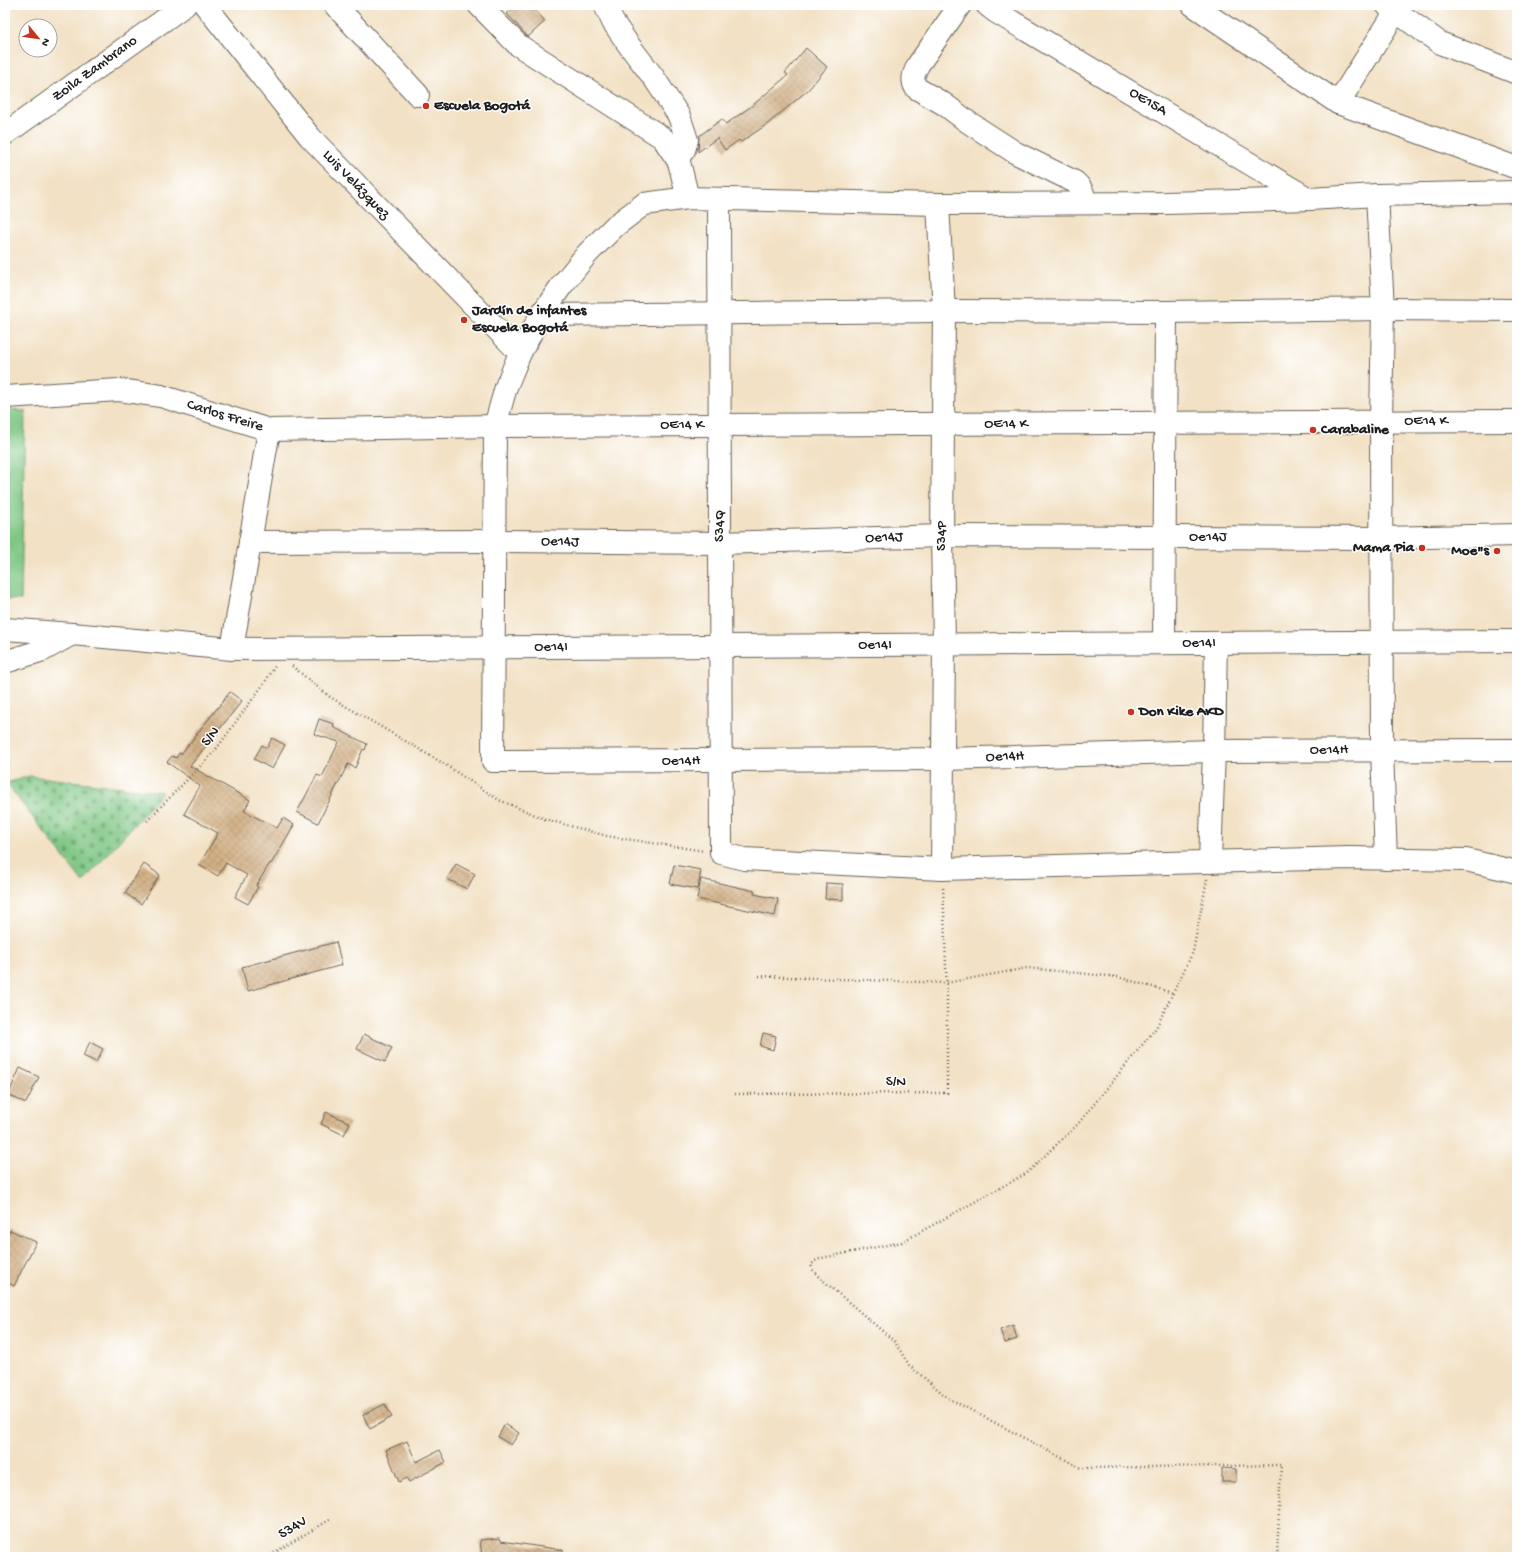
<svg xmlns="http://www.w3.org/2000/svg" width="1522" height="1562" font-family="'Gochi Hand',sans-serif">
<style>
.cemetery{fill:url(#cemetery-stones);stroke:#4d7150}
.green{fill:#7ec683;stroke:#4d7150}
.building{fill:url(#building-cross-hatch)}
.lines{fill:none;stroke-linecap:round;stroke-linejoin:round}
.minor-casing{stroke:#676157;stroke-width:24}
.path{stroke:#676157;stroke-width:2.5;stroke-dasharray:1 3;stroke-linecap:butt}
.minor{stroke:#fff;stroke-width:22}
.poi-dot{fill:#c8321e;stroke:#fff;stroke-width:1.5}
.labels{text-anchor:middle;dominant-baseline:central;stroke-width:3;stroke-linejoin:round;paint-order:stroke}
.street-label{font-size:15px;fill:#1c1c1c;stroke:#fff}
.poi-label{font-size:15px;font-weight:bold;fill:#1c1c1c;stroke:#fff;text-anchor:start}
</style>
<defs>
<pattern id="cemetery-stones" width="16" height="16" patternUnits="userSpaceOnUse"><rect width="16" height="16" fill="#7ec683"/><path d="M2 7V4a2 2 0 0 1 4 0v3zM10 15v-3a2 2 0 0 1 4 0v3z" fill="#66a06a"/></pattern>
<pattern id="building-cross-hatch" width="8" height="8" patternUnits="userSpaceOnUse"><rect width="8" height="8" fill="#d2b085"/><path d="M0 0l8 8M0 8l8-8" fill="none" stroke="#b49772"/></pattern>
</defs>
<rect width="100%" height="100%" fill="#fff"/>
<filter id="ink" filterUnits="userSpaceOnUse"><feTurbulence type="fractalNoise" baseFrequency=".025" numOctaves="2"/><feDisplacementMap in="SourceGraphic" scale="8" xChannelSelector="R" yChannelSelector="G"/><feConvolveMatrix kernelMatrix="1 2 1 2 8 2 1 2 1" color-interpolation-filters="sRGB"/></filter>
<filter id="wash" filterUnits="userSpaceOnUse"><feTurbulence type="fractalNoise" baseFrequency=".012" numOctaves="4" result="noise"/><feDisplacementMap in="SourceGraphic" scale="16" xChannelSelector="R" yChannelSelector="G"/><feGaussianBlur stdDeviation="0.9" result="paint"/><feColorMatrix in="noise" values="0 0 0 0 0 0 0 0 0 0 0 0 0 0 0 0 0 1.4 0 .05"/><feComposite in="paint" operator="in"/></filter>
<g filter="url(#wash)">
<rect width="100%" height="100%" fill="#f2e1c4"/>
<polygon class="cemetery" points="30,776 163,792 83,882 6,783"/>
<polygon class="green" points="5,410 25,411 21,600 5,599"/>
<g id="blocks">
<g class="building">
<polygon points="517,5 530,5 545,21 528,37 507,14"/>
<polygon points="806,48 827,67 808,90 769,123 741,142 739,140 725,150 717,138 698,152 699,136 722,119 726,124 753,105 788,75 785,73"/>
<polygon points="230,692 242,701 190,766 250,800 244,811 277,828 283,818 294,825 271,864 270,863 256,886 258,887 248,904 235,897 247,875 226,863 218,876 199,865 218,833 184,814 200,786 167,762 172,756 176,758 179,753 181,754"/>
<polygon points="319,719 334,724 333,727 367,744 365,750 363,749 355,768 348,764 318,823 297,812 317,775 322,777 339,742 314,734"/>
<polygon points="272,738 285,745 272,769 254,759 262,745 267,748"/>
<polygon points="144,864 160,875 141,904 125,893"/>
<polygon points="456,864 475,874 467,889 447,879"/>
<polygon points="674,865 701,870 698,889 670,884"/>
<polygon points="701,879 755,891 754,894 778,899 775,916 697,899"/>
<polygon points="826,883 843,884 843,900 825,899"/>
<polygon points="336,942 342,965 248,991 242,967"/>
<polygon points="763,1033 776,1036 773,1050 760,1046"/>
<polygon points="364,1034 392,1048 385,1062 357,1049"/>
<polygon points="90,1042 103,1049 96,1062 83,1056"/>
<polygon points="20,1068 39,1077 26,1103 8,1095"/>
<polygon points="326,1112 350,1123 344,1135 321,1124"/>
<polygon points="10,1230 36,1242 14,1286 5,1281 5,1240"/>
<polygon points="1013,1325 1017,1339 1005,1343 1000,1330"/>
<polygon points="385,1404 392,1417 370,1429 363,1415"/>
<polygon points="505,1424 519,1433 511,1445 498,1437"/>
<polygon points="407,1441 416,1462 440,1450 446,1462 409,1482 407,1478 399,1482 386,1450"/>
<polygon points="1222,1468 1236,1469 1236,1482 1222,1482"/>
<polygon points="500,1538 501,1541 563,1550 562,1557 482,1557 480,1540"/>
</g>
</g>
</g>
<g filter="url(#ink)">
<use href="#blocks" fill-opacity="0" stroke="#676157" stroke-width="1"/>
<g class="lines">
<defs>
<g id="minor">
<polyline points="205,5 310,137 520,353"/>
<polyline points="335,5 418,95"/>
<polyline points="479,5 518,45 663,138 679,162 688,198"/>
<polyline points="605,5 613,22 628,44 654,78 679,116 687,140 684,150 677,158"/>
<path d="M960 5 918 65C914 73 911 80 916 88L944 104 968 122 1016 153 1075 182C1082 188 1084 194 1085 203"/>
<polyline points="987,5 996,12 1309,199"/>
<polyline points="1193,5 1338,103 1517,168"/>
<polyline points="1387,5 1440,43 1517,73"/>
<polyline points="1338,103 1400,5"/>
<polyline points="5,134 185,5"/>
<polyline points="1517,192 1377,195 1309,199 1165,203 938,204 688,198 644,204 615,226 587,254 562,285 541,315 520,353 506,387 495,426 493,761 944,759 1214,751 1517,750"/>
<polyline points="1377,195 1383,309 1381,422 1382,750 1386,859"/>
<polyline points="719,199 721,853 744,859 942,869 1349,858 1466,860 1517,872"/>
<polyline points="938,204 944,311 942,536 944,644 942,869"/>
<polyline points="541,315 944,311 1166,312 1383,309 1517,310"/>
<polyline points="5,397 119,390 161,396 269,430 495,426 1517,421"/>
<polyline points="250,542 495,541 720,543 942,536 1382,538 1517,535"/>
<polyline points="5,629 72,634 232,649 1517,641"/>
<polyline points="1164,643 1166,312"/>
<polyline points="232,649 269,430"/>
<polyline points="5,662 43,650 72,634"/>
<polyline points="1210,862 1214,751 1216,643"/>
</g>
</defs>
<use href="#minor" class="minor-casing"/>
<g class="path">
<polyline points="292,666 330,697 441,762 499,800 545,819 607,836 704,851"/>
<polyline points="147,821 214,752 265,682 275,666"/>
<polyline points="1207,879 1193,952 1156,1028 1078,1124 1027,1173 902,1242 822,1258 815,1261 811,1265 813,1270 818,1276 894,1341 909,1365 948,1398 1081,1468 1281,1465 1277,1557"/>
<polyline points="759,976 946,983 1027,968 1118,977 1173,993"/>
<polyline points="735,1094 947,1093 947,994 943,885"/>
<polyline points="267,1557 331,1519"/>
</g>
<use href="#minor" class="minor"/>
</g>
</g>
<g class="poi-dot">
<circle cx="426" cy="106" r="4"/>
<circle cx="464" cy="320" r="4"/>
<circle cx="1313" cy="430" r="4"/>
<circle cx="1422" cy="548" r="4"/>
<circle cx="1497" cy="551" r="4"/>
<circle cx="1131" cy="712" r="4"/>
</g>
<g class="labels">
<g class="street-label">
<text transform="translate(95 69) rotate(-36)">Zoila Zambrano</text>
<text transform="translate(1148 102) rotate(31)">OE15A</text>
<text transform="translate(356 185) rotate(46)">Luis Velázquez</text>
<text transform="translate(225 416) rotate(17)">Carlos Freire</text>
<text x="1426" y="421">OE14 K</text>
<text x="1006" y="424">OE14 K</text>
<text x="682" y="425">OE14 K</text>
<text transform="translate(720 526) rotate(-90)">S34Q</text>
<text transform="translate(942 536) rotate(-90)">S34P</text>
<text x="1208" y="537">Oe14J</text>
<text transform="translate(884 538) rotate(-2)">Oe14J</text>
<text transform="translate(560 542) rotate(1)">Oe14J</text>
<text x="1199" y="643">Oe14I</text>
<text x="875" y="645">Oe14I</text>
<text x="551" y="647">Oe14I</text>
<text transform="translate(211 737) rotate(-52)">S/N</text>
<text x="1329" y="750">Oe14H</text>
<text transform="translate(1005 757) rotate(-2)">Oe14H</text>
<text x="681" y="761">Oe14H</text>
<text x="896" y="1082">S/N</text>
<text transform="translate(293 1528) rotate(-31)">S34V</text>
</g>
<g class="poi-label">
<text x="434" y="106">Escuela Bogotá</text>
<text x="472" y="311">Jardín de infantes<tspan x="472" dy="17">Escuela Bogotá</tspan></text>
<text x="1321" y="430">Carabaline</text>
<text x="1414" y="548" text-anchor="end">Mama Pia</text>
<text x="1489" y="551" text-anchor="end">Moe"s</text>
<text x="1139" y="712">Don Kike AKD</text>
</g>
</g>
<rect width="1522" height="1562" fill="none" stroke="#fff" stroke-width="20"/>
<g transform="translate(38 38) rotate(119)"><circle r="19" fill="#ffffff" stroke="#a4a4a4"/>
<path d="M0-3L7 15L0 10L-7 15Z" fill="#c8321e"/>
<text y="-6" font-size="11" font-weight="bold" text-anchor="middle" fill="#1c1c1c">N</text>
</g>
</svg>
